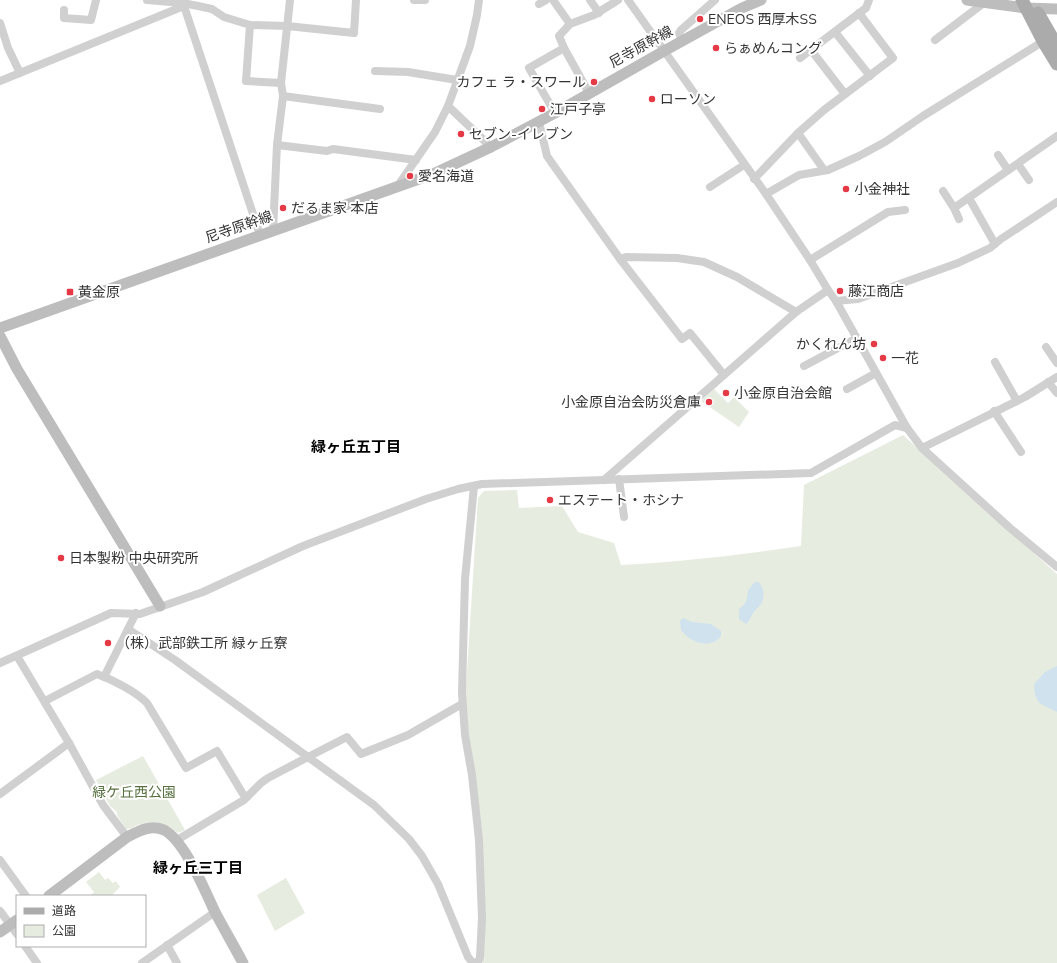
<svg xmlns="http://www.w3.org/2000/svg" width="1057" height="963" font-family="'Nunito Sans','Noto Sans JP',sans-serif">
<style>
.green{fill:#e6ecdf}
.water{fill:#cfe2ee}
.lines{fill:none;stroke-linecap:round;stroke-linejoin:round}
.street{stroke:#d0d0d0;stroke-width:8}
.secondary{stroke:#bdbdbd;stroke-width:11}
.primary{stroke:#ababab;stroke-width:13}
.poi-dot{fill:#e63946;stroke:#fff;stroke-width:1.5}
.labels{text-anchor:middle;dominant-baseline:central;stroke-width:4;stroke-linejoin:round;paint-order:stroke}
.poi-label{font-size:14px;fill:#333;stroke:#fff;text-anchor:start}
.street-label{font-size:14px;fill:#333;stroke:#fff}
.park-label{font-size:14px;fill:#56703f;stroke:#fff}
.neighbourhood-label{font-size:15px;font-weight:bold;fill:#000;stroke:#fff}
</style>
<rect width="100%" height="100%" fill="#fff"/>
<g class="green">
<polygon points="714,389 728,403 734,397 749,412 739,427 701,401"/>
<path d="M903 435 1057 574V963H483L482 842 465 703 478 498 484 491 517 490 519 508 562 506 578 532 614 543 621 565C682 562 741 555 801 546L804 485Z"/>
<path d="M143 756 185 830 178 833C166 823 153 819 138 825 134 826 132 829 126 829L117 815V812L110 806 96 780Z"/>
<polygon points="99,872 105,880 108,878 113,883 116,881 120,887 111,896 92,896 91,895 94,892 86,882"/>
<polygon points="286,878 305,913 275,931 257,895"/>
</g>
<g class="water">
<path d="M755 582H759C764 588 765 597 761 604 759 607 755 610 753 613 750 617 750 621 746 624L739 619V609C747 602 747 601 748 590Z"/>
<path d="M683 618 692 622 711 624 721 631V636C714 646 700 645 691 639 687 637 684 633 681 630L680 621Z"/>
<path d="M1057 666V712C1041 703 1035 706 1034 684L1045 672Z"/>
</g>
<g class="lines">
<g class="street">
<polyline points="147,0 183,3 198,6 212,9 224,17 250,25 287,26 354,33 356,0"/>
<polyline points="414,0 425,0"/>
<polyline points="553,0 570,24"/>
<polyline points="590,0 599,13"/>
<polyline points="628,0 766,194 810,260 828,290 836,301 907,428 922,448 1010,528 1057,567"/>
<polyline points="183,3 260,235"/>
<polyline points="539,4 546,0"/>
<polyline points="64,10 64,18 91,20 96,0"/>
<polyline points="0,23 8,48 20,73"/>
<polyline points="250,25 246,81 281,83"/>
<polyline points="835,32 870,76"/>
<polyline points="935,40 985,2"/>
<polyline points="682,41 679,33 681,30 715,0"/>
<polyline points="811,50 845,94"/>
<polyline points="800,58 866,8 869,0"/>
<polyline points="375,71 408,72 457,80"/>
<polyline points="0,81 179,8 183,3"/>
<polyline points="589,93 564,48 559,36 570,24 594,15 618,0"/>
<polyline points="283,96 380,109"/>
<polyline points="448,106 491,147"/>
<polyline points="555,113 529,68 564,48"/>
<polyline points="539,122 547,156 554,166 620,259 682,339 690,333 724,375"/>
<polyline points="277,145 327,151 333,149 416,160"/>
<polyline points="998,155 1008,170"/>
<polyline points="1018,164 1029,180"/>
<polyline points="824,170 798,133 824,110 893,58 859,13"/>
<polyline points="754,179 798,133"/>
<polyline points="397,187 435,132 448,106 470,46 477,15 479,0"/>
<polyline points="710,187 744,165"/>
<polyline points="943,191 954,208 1057,136"/>
<polyline points="766,194 799,175 828,170 859,156 885,142 923,116 1047,39"/>
<polyline points="969,198 995,244"/>
<polyline points="954,208 959,219"/>
<polyline points="273,231 277,145 283,96 281,83 290,0"/>
<polyline points="620,259 626,257 677,258 704,262 737,277 796,312"/>
<polyline points="810,260 888,212 905,210"/>
<polyline points="836,301 858,299 958,263 990,248 1001,239 1057,202"/>
<polyline points="1046,347 1057,363"/>
<polyline points="995,362 1017,401"/>
<polyline points="804,366 857,338"/>
<polyline points="1048,382 1057,393"/>
<polyline points="847,389 876,373"/>
<polyline points="994,411 1021,452"/>
<polyline points="922,448 1025,397 1057,377"/>
<polyline points="619,479 624,517"/>
<polyline points="604,480 796,312 828,290"/>
<polyline points="474,486 465,579 462,693 465,735 472,775 479,840 482,918 480,957 478,963"/>
<polyline points="128,629 175,660 308,757 347,737 361,754 408,735 462,704"/>
<polyline points="17,656 69,743 103,805 127,837"/>
<polyline points="0,663 111,613 140,614 203,592 303,546 426,499 458,489 482,484 811,473 895,425 907,428"/>
<polyline points="104,677 136,613"/>
<path d="M45 701 97 674C113 680 135 691 147 703L186 768 217 751 243 794 247 797"/>
<polyline points="0,794 69,743"/>
<polyline points="177,840 244,800 261,783 268,778 308,757 374,805 409,839 422,856 438,884 468,957 472,962 476,963"/>
<polyline points="0,860 26,896"/>
<polyline points="0,911 17,934"/>
<polyline points="167,945 177,963"/>
<polyline points="25,946 37,963"/>
<polyline points="142,963 215,912"/>
</g>
<g class="secondary">
<polyline points="967,0 1025,8 1057,9"/>
<polyline points="0,328 433,174 491,147 555,113 664,51 742,8 761,0"/>
<polyline points="0,336 17,369 160,606"/>
<path d="M49 896 127 837C139 831 151 824 164 830 185 841 205 891 215 912 224 929 234 946 243 963"/>
<polyline points="0,932 17,920"/>
</g>
<g class="primary">
<polyline points="1022,0 1043,41 1057,64"/>
<polyline points="1038,13 1057,46"/>
</g>
</g>
<g class="poi-dot">
<circle cx="700" cy="19" r="4"/>
<circle cx="716" cy="48" r="4"/>
<circle cx="594" cy="82" r="4"/>
<circle cx="652" cy="99" r="4"/>
<circle cx="542" cy="109" r="4"/>
<circle cx="461" cy="134" r="4"/>
<circle cx="410" cy="176" r="4"/>
<circle cx="846" cy="189" r="4"/>
<circle cx="283" cy="208" r="4"/>
<circle cx="840" cy="291" r="4"/>
<rect x="66" y="288" width="8" height="8" rx="2"/>
<circle cx="874" cy="344" r="4"/>
<circle cx="883" cy="358" r="4"/>
<circle cx="726" cy="393" r="4"/>
<circle cx="709" cy="402" r="4"/>
<circle cx="550" cy="500" r="4"/>
<circle cx="61" cy="558" r="4"/>
<circle cx="108" cy="643" r="4"/>
</g>
<g class="labels">
<g class="poi-label">
<text x="708" y="19">ENEOS 西厚木SS</text>
<text x="724" y="48">らぁめんコング</text>
<text x="586" y="82" text-anchor="end">カフェ ラ・スワール</text>
<text x="660" y="99">ローソン</text>
<text x="550" y="109">江戸子亭</text>
<text x="469" y="134">セブン-イレブン</text>
<text x="418" y="176">愛名海道</text>
<text x="854" y="189">小金神社</text>
<text x="291" y="208">だるま家 本店</text>
<text x="848" y="291">藤江商店</text>
<text x="78" y="292">黄金原</text>
<text x="866" y="344" text-anchor="end">かくれん坊</text>
<text x="891" y="358">一花</text>
<text x="734" y="393">小金原自治会館</text>
<text x="701" y="402" text-anchor="end">小金原自治会防災倉庫</text>
<text x="558" y="500">エステート・ホシナ</text>
<text x="69" y="558">日本製粉 中央研究所</text>
<text x="116" y="643">（株）武部鉄工所 緑ヶ丘寮</text>
</g>
<g class="street-label">
<text transform="translate(641 47) rotate(-29)">尼寺原幹線</text>
<text transform="translate(239 227) rotate(-19)">尼寺原幹線</text>
</g>
<g class="park-label">
<text x="134" y="792">緑ケ丘西公園</text>
</g>
<g class="neighbourhood-label">
<text x="356" y="447">緑ヶ丘五丁目</text>
<text x="198" y="868">緑ヶ丘三丁目</text>
</g>
</g>
<rect x="16" y="895" width="130" height="52" fill="#ffffff" stroke="#adadad"/>
<rect x="24" y="908" width="20" height="6" fill="#ababab" stroke="#adadad"/>
<text x="52" y="915" font-size="12" fill="#333333">道路</text>
<rect x="24" y="925" width="20" height="12" fill="#e6ecdf" stroke="#adadad"/>
<text x="52" y="935" font-size="12" fill="#333333">公園</text>
</svg>
